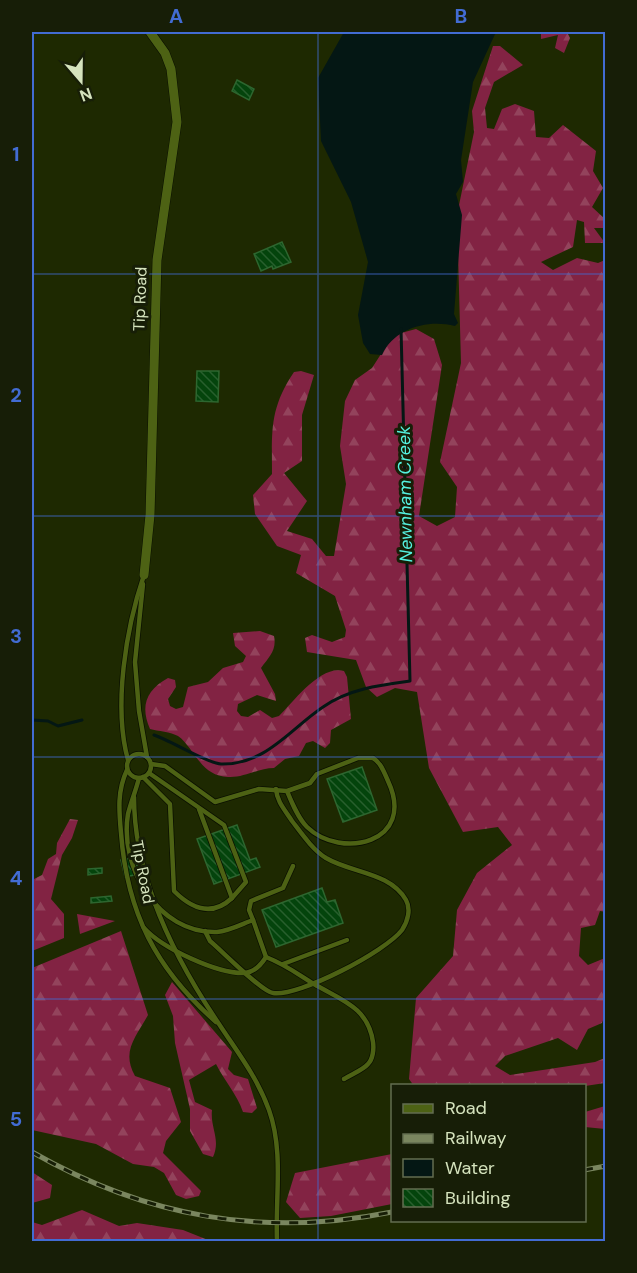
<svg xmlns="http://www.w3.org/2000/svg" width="637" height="1273" font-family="'DM Sans',sans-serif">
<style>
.forest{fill:url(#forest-firs)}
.water{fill:#041714}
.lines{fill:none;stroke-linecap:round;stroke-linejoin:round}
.stream{stroke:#041714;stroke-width:3}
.building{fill:url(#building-back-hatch);stroke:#2d662f;stroke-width:1.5}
.lane-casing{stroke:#0a1000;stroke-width:6}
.street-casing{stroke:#0a1000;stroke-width:10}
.lane{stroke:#4d6214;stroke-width:4.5}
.street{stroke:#4d6214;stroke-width:9}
.rail-casing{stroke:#7a865f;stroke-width:5}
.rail{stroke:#171e07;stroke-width:3;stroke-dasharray:9;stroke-linecap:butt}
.grid{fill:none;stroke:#426cd3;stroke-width:1.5;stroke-opacity:0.55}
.labels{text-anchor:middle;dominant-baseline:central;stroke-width:6;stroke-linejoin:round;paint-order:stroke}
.street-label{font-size:16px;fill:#d5e3bd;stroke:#171e07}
.water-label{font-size:18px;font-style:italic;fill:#55f2e0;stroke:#171e07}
.neatline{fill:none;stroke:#426cd3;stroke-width:2}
.grid-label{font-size:20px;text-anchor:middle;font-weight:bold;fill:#426cd3}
</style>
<defs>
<pattern id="forest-firs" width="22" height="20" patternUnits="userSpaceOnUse" patternTransform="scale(1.5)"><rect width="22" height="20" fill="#822343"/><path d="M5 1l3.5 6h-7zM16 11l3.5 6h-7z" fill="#93435c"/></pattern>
<pattern id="building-back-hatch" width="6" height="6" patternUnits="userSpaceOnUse" patternTransform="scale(1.5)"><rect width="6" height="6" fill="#04440c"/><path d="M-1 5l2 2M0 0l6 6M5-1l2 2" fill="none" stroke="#285f2d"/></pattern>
</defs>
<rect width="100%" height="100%" fill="#1e2901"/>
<g class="forest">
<polygon points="541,32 567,32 570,38 564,53 555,48 558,35 541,39"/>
<path d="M493 46H500L523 65 494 82 485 108 487 128 494 129 502 109 515 104 534 111 536 137 549 138 563 125 596 151 593 171 603 188 592 207 605 219V228H594L605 243H585L584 222 577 220 573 247 541 262 553 270 577 258 598 263 605 260 606 912 600 911 595 925 581 928 579 956 588 965 605 958 606 1012 602 1023 588 1029 577 1050 558 1038 505 1056 495 1066 510 1075 595 1062 605 1058V1083L585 1086H414L409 1079 416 998 453 956 457 910 477 873 512 845 498 827 463 832 429 768 417 692 395 688 377 697 366 687 356 660 307 652 305 638 312 635 332 642 345 637 346 630 335 596 296 573 301 555 277 546 255 514 253 495 272 474C272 432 269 409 294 372L301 371 314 375 302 415V461L284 473 307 501 287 531 312 539 326 556H334L346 484 340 446 345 401 355 380 372 368 390 340 401 333 416 329 434 339 442 365 419 516 437 526 455 517 457 487 440 462 461 363 457 215 474 132 472 111Z"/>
<path d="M260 631 274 636C277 650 269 657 261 668L275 694 276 701 257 695 238 704 237 711 241 716 248 717 260 710 272 718 279 716C294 701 321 664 344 671L347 677 351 719 331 730 330 743 325 748 313 741 306 743 299 756 285 759 274 768C258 768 244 778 228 777 200 776 194 747 178 736 171 732 158 731 150 729 140 706 146 690 168 678L175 680 176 687 168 699 170 706 176 709 183 707 188 687 208 682 223 668 243 662 246 656 235 646 233 633Z"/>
<polygon points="70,819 78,820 72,838 62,855 51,899 64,914 64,938 32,951 32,880 42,875 48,859 56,854 57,843"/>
<polygon points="77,914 115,921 80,934"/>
<path d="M121 931 148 1015C136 1037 121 1051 135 1076L170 1088 181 1122 166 1141 163 1153 201 1191 199 1196 186 1199 176 1195 164 1173 154 1167 133 1164 96 1144 32 1130V968Z"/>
<path d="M172 982 232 1052 228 1069 234 1075 248 1079 257 1108 252 1113 243 1112C237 1094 225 1082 216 1064L189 1080 195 1102 212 1110C210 1128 221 1139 213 1157L203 1154 190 1131V1109L175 1043 173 1016 165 995Z"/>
<polygon points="605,1106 605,1129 585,1127 585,1112"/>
<polygon points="392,1154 392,1204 331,1216 300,1218 286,1202 295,1173"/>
<polygon points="32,1172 52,1185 50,1198 32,1203"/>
<polygon points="82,1210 119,1226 137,1223 183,1230 208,1240 32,1241 32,1222 42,1225"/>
</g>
<path class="water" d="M344 32H496L473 82 461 160 463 182 456 194 462 215 454 314 458 323 455 326C428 319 394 328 382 355L370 354 363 343 358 315 368 262 351 202 321 141 318 78Z"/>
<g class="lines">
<g class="stream">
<polyline points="32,720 48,721 58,726 82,720"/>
<path d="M154 735C172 741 206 763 221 764 266 765 290 729 323 707 348 689 380 685 410 681L401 329"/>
</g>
</g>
<g class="building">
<polygon points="237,80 254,89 249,100 232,91"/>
<polygon points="282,242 291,262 273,269 272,266 261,271 254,254"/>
<polygon points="197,371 219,371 218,402 196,401"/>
<polygon points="362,767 377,810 343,822 327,779"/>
<polygon points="237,825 250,860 256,858 260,867 214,884 197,839"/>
<polygon points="135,857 139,874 125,877 121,860"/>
<polygon points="102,868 102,873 88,875 88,869"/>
<polygon points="322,888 327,902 335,900 343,923 276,947 262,910"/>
<polygon points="111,896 112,901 91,903 91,898"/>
</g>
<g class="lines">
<defs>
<g id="lane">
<polyline points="143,584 135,662 139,711 147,757"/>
<circle cx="139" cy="766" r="12"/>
<path d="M128 760C113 706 126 628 144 575"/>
<path d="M151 764 165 766 215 802 259 789 287 791 310 783 317 774 358 758H373C381 763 384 772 388 781 417 843 341 860 307 827 298 818 292 803 287 791"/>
<path d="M127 770C117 791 119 811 121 833 127 913 156 969 216 1022"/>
<polyline points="149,773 224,825 246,882 232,898"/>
<path d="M143 777 170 804 174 891C192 909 212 917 232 898L199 809"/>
<path d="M139 778C136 790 131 802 128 814 119 867 158 934 217 932 229 931 242 924 253 920L266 957C261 965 255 972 245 973 217 974 162 948 144 928"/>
<path d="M134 797C134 877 175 959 219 1024 238 1053 257 1077 269 1110 284 1152 275 1198 277 1242"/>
<polyline points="253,920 249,910 251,901 283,888 293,866"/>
<path d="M205 931 210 941C221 950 262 992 273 993 299 997 386 951 402 930 408 921 411 909 406 900 390 872 351 873 326 858 312 849 302 834 292 821 285 810 277 802 276 789"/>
<path d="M266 957C286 965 296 973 314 984 341 1000 368 1007 373 1042 374 1049 373 1059 368 1064 363 1070 352 1074 344 1079"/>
<polyline points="283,964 347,940"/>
</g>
<polyline id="street" points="144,575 150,515 157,260 177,122 171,69 165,53 150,32"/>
</defs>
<use href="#lane" class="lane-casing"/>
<use href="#street" class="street-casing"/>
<use href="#lane" class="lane"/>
<use href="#street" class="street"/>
<defs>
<g id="rail">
<path d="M32 1152C146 1217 263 1238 392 1212"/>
<polyline points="584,1170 606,1166"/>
</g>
</defs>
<use href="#rail" class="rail-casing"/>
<use href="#rail" class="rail"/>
</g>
<path class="grid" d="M318 32V1242M32 274H606M32 516H606M32 757H606M32 999H606"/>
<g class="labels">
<g class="street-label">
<text transform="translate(140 299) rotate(-88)">Tip Road</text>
<text transform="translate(143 872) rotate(79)">Tip Road</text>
</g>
<g class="water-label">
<text transform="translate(405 494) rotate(-91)">Newnham Creek</text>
</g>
</g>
<rect width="637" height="1273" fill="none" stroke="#171e07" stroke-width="66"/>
<rect x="391" y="1084" width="195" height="138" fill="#171e07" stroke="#636d50" stroke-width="1.5"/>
<rect x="403" y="1104" width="30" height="9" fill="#4d6214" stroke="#636d50" stroke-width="1.5"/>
<text x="445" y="1114" font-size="18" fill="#d5e3bd">Road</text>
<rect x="403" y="1134" width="30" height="9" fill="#7a865f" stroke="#636d50" stroke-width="1.5"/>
<text x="445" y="1144" font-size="18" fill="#d5e3bd">Railway</text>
<rect x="403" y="1159" width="30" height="18" fill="#041714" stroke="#636d50" stroke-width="1.5"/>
<text x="445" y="1174" font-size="18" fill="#d5e3bd">Water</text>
<rect x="403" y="1189" width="30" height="18" fill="url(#building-back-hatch)" stroke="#636d50" stroke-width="1.5"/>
<text x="445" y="1204" font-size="18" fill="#d5e3bd">Building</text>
<g transform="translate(81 81) rotate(160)" stroke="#171e07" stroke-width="4.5" paint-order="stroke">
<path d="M0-4.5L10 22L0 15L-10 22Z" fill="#d5e3bd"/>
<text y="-9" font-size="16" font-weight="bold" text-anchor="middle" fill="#d5e3bd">N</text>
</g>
<rect x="33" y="33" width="571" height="1207" class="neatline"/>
<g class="grid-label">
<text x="176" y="23">A</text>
<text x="461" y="23">B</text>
<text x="16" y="161">1</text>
<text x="16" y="402">2</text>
<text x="16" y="643">3</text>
<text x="16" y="885">4</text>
<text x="16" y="1126">5</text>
</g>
</svg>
